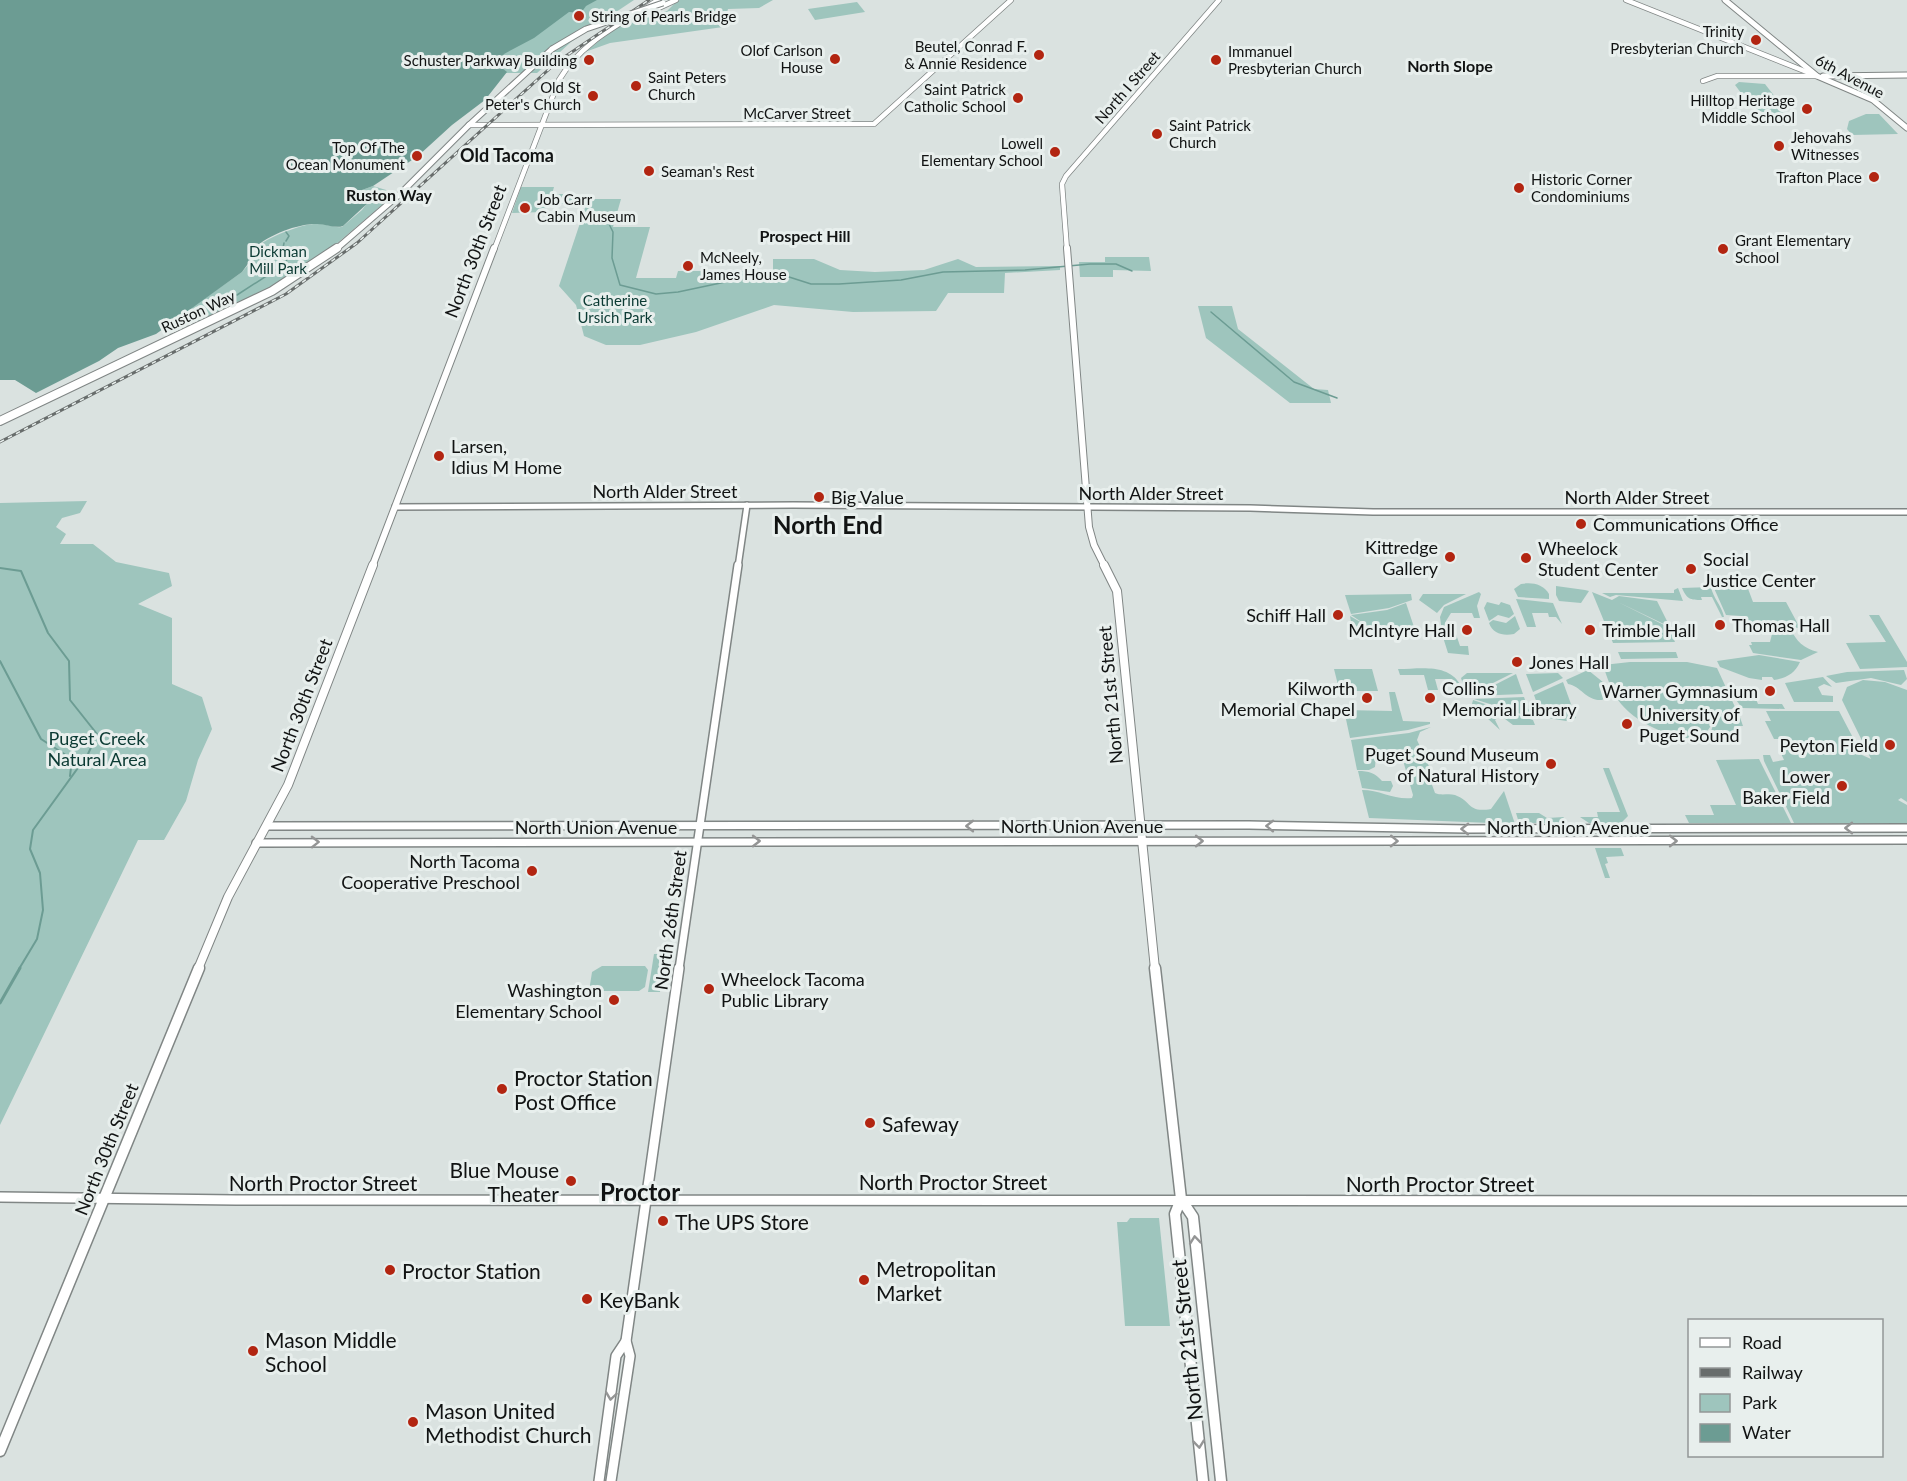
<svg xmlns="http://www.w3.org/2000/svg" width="1907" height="1481" font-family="Lato,sans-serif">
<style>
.green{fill:#9ec5bd}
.water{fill:#6c9c93}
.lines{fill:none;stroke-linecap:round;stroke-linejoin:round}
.stream-far2{stroke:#6c9c93;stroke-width:1.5}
.stream-far1{stroke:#6c9c93;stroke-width:2}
.stream{stroke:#6c9c93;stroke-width:3}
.tertiary-far3-casing{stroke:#808685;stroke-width:6}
.tertiary-far2-casing{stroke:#808685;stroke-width:8}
.tertiary-far1-casing{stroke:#808685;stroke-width:10}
.tertiary-casing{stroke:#808685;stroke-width:12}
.secondary-far3-casing{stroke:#808685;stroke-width:6}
.secondary-far2-casing{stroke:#808685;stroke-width:8}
.secondary-far1-casing{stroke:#808685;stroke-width:10}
.secondary-casing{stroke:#808685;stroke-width:13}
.primary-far1-casing{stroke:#808685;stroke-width:7}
.primary-casing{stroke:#808685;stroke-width:10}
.trunk-casing{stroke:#808685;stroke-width:7}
.tertiary-far3{stroke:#fff;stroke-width:4.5}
.tertiary-far2{stroke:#fff;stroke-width:5}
.tertiary-far1{stroke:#fff;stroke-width:7}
.tertiary{stroke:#fff;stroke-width:9}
.secondary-far3{stroke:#fff;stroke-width:4.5}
.secondary-far2{stroke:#fff;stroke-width:6}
.secondary-far1{stroke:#fff;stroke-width:8}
.secondary{stroke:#fff;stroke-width:10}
.primary-far1{stroke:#fff;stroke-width:5}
.primary{stroke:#fff;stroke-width:8}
.trunk{stroke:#fff;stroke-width:5}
.rail-casing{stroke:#686d6c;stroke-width:3}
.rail{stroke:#e8efed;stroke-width:1.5;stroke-dasharray:4.5;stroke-linecap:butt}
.trunk-bridge-casing{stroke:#808685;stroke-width:7;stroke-linecap:butt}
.trunk-bridge{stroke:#fff;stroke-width:5}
.oneway{stroke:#949595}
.poi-dot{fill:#b22511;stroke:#e8efed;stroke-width:2}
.labels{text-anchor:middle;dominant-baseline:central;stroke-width:6;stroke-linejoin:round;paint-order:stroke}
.far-poi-label{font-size:15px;fill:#111313;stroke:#e8efed;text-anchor:start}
.far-street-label{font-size:15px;fill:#111313;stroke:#e8efed}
.far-park-label{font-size:15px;fill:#0b3a33;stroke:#e8efed}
.far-neighbourhood-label{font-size:16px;font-weight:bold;fill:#111313;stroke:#e8efed}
.far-quarter-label{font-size:18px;font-weight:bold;fill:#111313;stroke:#e8efed}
.street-label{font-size:18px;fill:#111313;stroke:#e8efed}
.poi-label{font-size:18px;fill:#111313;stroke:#e8efed;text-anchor:start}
.park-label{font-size:18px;fill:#0b3a33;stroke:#e8efed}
.near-poi-label{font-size:21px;fill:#111313;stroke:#e8efed;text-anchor:start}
.near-street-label{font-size:21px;fill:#111313;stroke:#e8efed}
.district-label{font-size:24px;font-weight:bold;fill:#111313;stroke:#e8efed}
.near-neighbourhood-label{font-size:24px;font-weight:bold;fill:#111313;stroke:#e8efed}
</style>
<rect width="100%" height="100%" fill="#dae2e0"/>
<g class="green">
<polygon points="584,0 634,0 571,42 537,73 464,73"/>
<path d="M678 0H773L759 8 728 9 723 27 610 43 585 52C608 34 636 11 667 11Z"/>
<polygon points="857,2 865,12 815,20 808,9"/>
<path d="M1739 82 1765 84 1786 111C1762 122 1748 102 1735 85Z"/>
<polygon points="1866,114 1879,114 1898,134 1852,135 1847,129 1849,121"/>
<path d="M373 186 396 193 321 257 292 277 200 322 181 315 242 272 249 264 250 253C260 240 298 225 314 224 324 223 333 228 342 227L362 210 371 198 362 190Z"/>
<polygon points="521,187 554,187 552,194 575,194 571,204 547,204 544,212 512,213"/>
<polygon points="588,199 621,199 613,227 650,227 636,278 676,278 678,271 751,271 751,275 773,275 773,259 814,259 840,270 875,272 924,270 958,259 976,267 1060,266 1060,270 1005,273 1004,293 948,293 936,311 853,312 774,305 696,332 640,345 606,345 584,336 576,305 559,286"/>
<polygon points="1105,257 1149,257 1151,271 1113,270 1113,277 1080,277 1079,262 1105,262"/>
<polygon points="1198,306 1232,306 1238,329 1314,389 1328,390 1331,403 1290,403 1206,338"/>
<polygon points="87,501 80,513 62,518 56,527 66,534 60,544 93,544 116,562 169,573 172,586 138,604 172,618 172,684 202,697 212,729 198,760 186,801 164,840 138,840 0,1125 0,503"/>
<path d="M1521 584C1532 582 1543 584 1549 594V599L1518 597 1514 589Z"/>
<polygon points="1556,586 1585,590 1589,591 1581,603 1559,601 1556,595"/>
<path d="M1713 586H1747L1753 602H1786L1800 628H1790C1797 642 1803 648 1818 652L1801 660 1753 653 1749 645H1752L1751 642H1770L1772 634 1769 630H1758L1757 626 1747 632H1738L1737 630 1741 616 1726 615Z"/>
<path d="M1711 587C1713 598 1722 606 1724 617H1722L1712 597H1701L1702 600C1690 600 1687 599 1682 588Z"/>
<polygon points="1678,588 1683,601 1616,595 1610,597 1602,593 1674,593 1674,590"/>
<polygon points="1479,592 1481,594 1477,606 1480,618 1474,618 1472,613 1451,613 1446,621 1449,632 1442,632 1440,617 1444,607"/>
<polygon points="1592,592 1612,600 1619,596 1657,601 1670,627 1618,602 1668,627 1675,642 1613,643"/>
<polygon points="1411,594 1412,600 1389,608 1351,614 1345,595"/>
<polygon points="1423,594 1466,594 1444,605 1437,613 1419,600"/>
<polygon points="1516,599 1553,603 1562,624 1556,617 1549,617 1548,613 1532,613 1536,627 1527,627"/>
<polygon points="1487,602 1499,605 1501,602 1510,605 1514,614 1509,618 1498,615 1489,621 1484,608"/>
<polygon points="1406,603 1414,627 1410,636 1388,636 1383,627 1371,628 1374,635 1350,634 1352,628 1350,616 1369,627 1351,615 1387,610"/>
<polygon points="1869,615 1879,615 1907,662 1907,667 1860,669 1846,643 1886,642"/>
<path d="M1515 616 1520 629 1514 634C1503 636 1493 634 1489 623L1493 620 1506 623Z"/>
<polygon points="1442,634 1456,634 1460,646 1468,646 1469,655 1448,653"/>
<polygon points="1618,652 1676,652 1678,658 1621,659"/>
<path d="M1759 655 1800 662C1795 673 1787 678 1774 680L1772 677H1762V680L1749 678 1720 667 1717 661Z"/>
<path d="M1630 662H1687L1717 668 1735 707 1716 718 1702 739C1674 740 1635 724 1618 700 1611 690 1607 677 1603 665Z"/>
<polygon points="1334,669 1372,669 1378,691 1349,691 1346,693 1347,697 1341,697"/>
<path d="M1398 669C1420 669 1447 663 1460 684H1454L1452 679H1435L1438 690H1428L1424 675H1400Z"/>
<path d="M1588 670 1609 687 1606 698 1602 700C1586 701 1581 686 1568 684L1566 680Z"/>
<polygon points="1904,670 1907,679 1901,685 1871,678 1836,683 1826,676 1847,672"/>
<polygon points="1467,673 1513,673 1471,694 1465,691 1461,678"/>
<polygon points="1558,673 1563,678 1533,692 1526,674"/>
<polygon points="1516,674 1523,694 1473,696"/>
<polygon points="1823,677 1832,687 1824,684 1818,687 1822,695 1833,696 1833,702 1794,702 1785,683"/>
<polygon points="1863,680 1885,682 1907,690 1907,802 1901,798 1898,800 1907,805 1907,823 1794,823 1764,761 1763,755 1770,755 1773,762 1784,760 1779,749 1787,749 1783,739 1774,739 1765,721 1771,721 1766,711 1839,711 1862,755 1871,759 1842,700 1847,687"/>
<polygon points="1563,682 1576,718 1566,721 1542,717 1534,695"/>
<polygon points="1389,692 1395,692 1403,721 1430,722 1430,724 1408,730 1350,738 1344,710 1392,711"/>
<polygon points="1524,697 1531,717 1474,699"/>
<polygon points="1734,697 1755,697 1758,704 1782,704 1785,709 1742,708"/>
<polygon points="1473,700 1533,720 1535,725 1513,725 1505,719 1498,718 1495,720 1500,730 1472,704"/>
<path d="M1737 709 1743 726H1734L1737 732H1725L1726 736 1711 737C1710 722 1723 712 1737 709Z"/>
<path d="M1431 727 1420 732 1417 740 1432 773 1431 782 1435 793C1442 796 1448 793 1455 795 1473 802 1467 813 1491 809L1504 791 1515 824 1369 818 1362 790C1380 790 1394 800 1412 798L1413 795 1402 757H1390L1388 753H1380L1376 756 1375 767 1369 770H1357L1351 740 1409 733Z"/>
<polygon points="1759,759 1791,823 1689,823 1685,815 1714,815 1710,805 1736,805 1716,760"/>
<polygon points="1603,768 1609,768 1628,816 1621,823 1589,823 1580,817 1598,817 1597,812 1620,812"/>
<path d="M1358 771C1369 771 1375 773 1382 781H1391L1393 786 1390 792 1362 788Z"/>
<polygon points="1516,813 1539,813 1547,818 1564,817 1559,823 1519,823"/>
<polygon points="1595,848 1621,848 1624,856 1606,857 1608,863 1605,864 1610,878 1605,878"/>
<polygon points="654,954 665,954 660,992 648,992"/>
<polygon points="602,966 645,966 648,970 645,987 639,991 592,991 590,985 592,972"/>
<polygon points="1130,1218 1159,1218 1170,1326 1125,1326 1117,1222 1127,1222"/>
</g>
<path class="water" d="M0 0H597L586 6 581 13 569 12 534 38 504 54 497 64 507 72 485 100 452 125 418 156 373 186 362 190 371 198 370 201 343 226C334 229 325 223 315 224 296 224 262 237 250 253V261L242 272 156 334 118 348 99 361 36 393 15 380H0Z"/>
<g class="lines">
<g class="stream-far2">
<polyline points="605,216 613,232 612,258 620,285 656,294 678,292 730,281 786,276 811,284 839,284 901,280 943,272 1025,270 1090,264 1116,264 1132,271"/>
<polyline points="286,232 289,236 286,241"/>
<polyline points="237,295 285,264 290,252 283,248 284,243"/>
<polyline points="1211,312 1294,382 1337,398"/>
</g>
<g class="stream-far1">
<polyline points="0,568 21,571 48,633 69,661 70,700 97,734 88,754 33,830 30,849 40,873 43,910 37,939 19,969"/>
<polyline points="0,661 41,739 72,759 70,776"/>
</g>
<polyline class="stream" points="0,1003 20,968"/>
<defs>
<g id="tertiary-far3">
<polyline points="1703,81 1717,76 1817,76"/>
<polyline points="469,125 874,124 1011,0"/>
</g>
<g id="tertiary-far2">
<polyline points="395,507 793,505 1250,508 1373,512 1907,512"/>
<polyline points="738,567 747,505"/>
</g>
<g id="tertiary-far1">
<polyline points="267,826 1249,825 1467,829 1907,828"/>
<polyline points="256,843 1907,840"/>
<polyline points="679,969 738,565"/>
</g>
<g id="tertiary">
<polyline points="0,1197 236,1200 1907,1201"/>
<polyline points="599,1481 616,1356 626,1341"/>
<polyline points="611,1481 630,1356 626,1341 679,968"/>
</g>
<g id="secondary-far3">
<polyline points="1626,0 1817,76"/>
<polyline points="637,18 676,0"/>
<path d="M494 250 559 80C582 41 621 24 658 0"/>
<polyline points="1067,250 1062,184 1066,176 1219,0"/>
</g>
<g id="secondary-far2">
<polyline points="1067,248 1089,527 1094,545 1105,567"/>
<polyline points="372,567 494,248"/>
</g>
<g id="secondary-far1">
<polyline points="1104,565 1117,591 1155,969"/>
<polyline points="198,969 228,897 288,785 373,565"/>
</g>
<g id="secondary">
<polyline points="1155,968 1181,1199 1193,1217 1221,1481"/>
<polyline points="1181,1199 1175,1214 1203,1481"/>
<polyline points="0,1451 199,968"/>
</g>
<g id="primary-far1">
<polyline points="1725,0 1817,76 1873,100 1907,128"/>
<polyline points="1823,76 1907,75"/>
<polyline points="335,250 401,193 469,125"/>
</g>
<polyline id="primary" points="0,421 272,291 337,248"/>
<polyline id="trunk" points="469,125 552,49"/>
</defs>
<use href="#tertiary-far3" class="tertiary-far3-casing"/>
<use href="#tertiary-far2" class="tertiary-far2-casing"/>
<use href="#tertiary-far1" class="tertiary-far1-casing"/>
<use href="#tertiary" class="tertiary-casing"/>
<use href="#secondary-far3" class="secondary-far3-casing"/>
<use href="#secondary-far2" class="secondary-far2-casing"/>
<use href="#secondary-far1" class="secondary-far1-casing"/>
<use href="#secondary" class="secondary-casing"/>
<use href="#primary-far1" class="primary-far1-casing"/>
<use href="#primary" class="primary-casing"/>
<use href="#trunk" class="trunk-casing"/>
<use href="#tertiary-far3" class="tertiary-far3"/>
<use href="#tertiary-far2" class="tertiary-far2"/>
<use href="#tertiary-far1" class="tertiary-far1"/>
<use href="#tertiary" class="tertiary"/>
<use href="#secondary-far3" class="secondary-far3"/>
<use href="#secondary-far2" class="secondary-far2"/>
<use href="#secondary-far1" class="secondary-far1"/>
<use href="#secondary" class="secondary"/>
<use href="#primary-far1" class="primary-far1"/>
<use href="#primary" class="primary"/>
<use href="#trunk" class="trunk"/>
<defs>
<polyline id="rail" points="0,442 286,294 357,243 557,62 649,0"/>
</defs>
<use href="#rail" class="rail-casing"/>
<use href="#rail" class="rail"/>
<defs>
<polyline id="trunk-bridge" points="552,49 586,29 663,3"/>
</defs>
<use href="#trunk-bridge" class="trunk-bridge-casing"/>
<use href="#trunk-bridge" class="trunk-bridge"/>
</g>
<defs><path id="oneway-chevron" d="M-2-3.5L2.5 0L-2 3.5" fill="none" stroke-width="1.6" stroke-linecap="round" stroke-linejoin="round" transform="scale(1.5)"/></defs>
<g class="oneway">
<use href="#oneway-chevron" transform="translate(970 826) rotate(180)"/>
<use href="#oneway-chevron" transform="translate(1270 826) rotate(-179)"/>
<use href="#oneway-chevron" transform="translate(1849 828) rotate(180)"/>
<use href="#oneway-chevron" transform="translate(1465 829) rotate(-179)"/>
<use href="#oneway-chevron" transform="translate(756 841)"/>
<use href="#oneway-chevron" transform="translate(1199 841)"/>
<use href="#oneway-chevron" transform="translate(1394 841) rotate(1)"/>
<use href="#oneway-chevron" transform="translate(1673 841)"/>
<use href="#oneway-chevron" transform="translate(315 842) rotate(-1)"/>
<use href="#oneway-chevron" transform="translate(1195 1240) rotate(-96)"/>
<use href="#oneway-chevron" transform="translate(611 1396) rotate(98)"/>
<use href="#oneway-chevron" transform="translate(1199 1444) rotate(84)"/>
</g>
<g class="poi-dot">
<circle cx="579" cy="16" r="6"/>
<circle cx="1756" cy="40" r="6"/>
<circle cx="1039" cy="55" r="6"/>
<circle cx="835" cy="59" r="6"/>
<circle cx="589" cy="60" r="6"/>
<circle cx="1216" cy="60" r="6"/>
<circle cx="636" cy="86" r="6"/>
<circle cx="593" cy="96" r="6"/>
<circle cx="1018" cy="98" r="6"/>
<circle cx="1807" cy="109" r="6"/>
<circle cx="1157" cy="134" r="6"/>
<circle cx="1779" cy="146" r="6"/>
<circle cx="1055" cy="152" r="6"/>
<circle cx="417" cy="156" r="6"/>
<circle cx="649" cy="171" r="6"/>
<circle cx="1874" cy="177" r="6"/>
<circle cx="1519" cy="188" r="6"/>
<circle cx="525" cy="208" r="6"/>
<circle cx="1723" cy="249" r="6"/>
<circle cx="688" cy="266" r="6"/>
<circle cx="439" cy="456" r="6"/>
<circle cx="819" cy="497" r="6"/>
<circle cx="1581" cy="524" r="6"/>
<circle cx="1450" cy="557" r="6"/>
<circle cx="1526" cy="558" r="6"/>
<circle cx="1691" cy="569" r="6"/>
<circle cx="1338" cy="615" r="6"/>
<circle cx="1720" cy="625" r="6"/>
<circle cx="1467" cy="630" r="6"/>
<circle cx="1590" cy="630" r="6"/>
<circle cx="1517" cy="662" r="6"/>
<circle cx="1770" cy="691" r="6"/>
<circle cx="1367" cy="698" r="6"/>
<circle cx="1430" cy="698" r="6"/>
<circle cx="1627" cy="724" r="6"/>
<circle cx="1890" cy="745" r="6"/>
<circle cx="1551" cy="764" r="6"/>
<circle cx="1842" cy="786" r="6"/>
<circle cx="532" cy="871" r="6"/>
<circle cx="709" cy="989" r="6"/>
<circle cx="614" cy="1000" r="6"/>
<circle cx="502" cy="1089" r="6"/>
<circle cx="870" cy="1123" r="6"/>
<circle cx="571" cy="1181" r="6"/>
<circle cx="663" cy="1221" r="6"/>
<circle cx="390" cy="1270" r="6"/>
<circle cx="864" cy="1280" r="6"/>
<circle cx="587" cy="1299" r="6"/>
<circle cx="253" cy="1351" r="6"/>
<circle cx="413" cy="1422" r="6"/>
</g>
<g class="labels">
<g class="far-poi-label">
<text x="591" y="16">String of Pearls Bridge</text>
<text x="1744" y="31" text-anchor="end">Trinity<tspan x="1744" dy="17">Presbyterian Church</tspan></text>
<text x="1027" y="46" text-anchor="end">Beutel, Conrad F.<tspan x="1027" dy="17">&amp; Annie Residence</tspan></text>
<text x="823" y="50" text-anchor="end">Olof Carlson<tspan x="823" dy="17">House</tspan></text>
<text x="1228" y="51">Immanuel<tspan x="1228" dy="17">Presbyterian Church</tspan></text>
<text x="577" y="60" text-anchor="end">Schuster Parkway Building</text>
<text x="648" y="77">Saint Peters<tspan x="648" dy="17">Church</tspan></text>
<text x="581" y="87" text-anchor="end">Old St<tspan x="581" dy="17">Peter's Church</tspan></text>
<text x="1006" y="89" text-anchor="end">Saint Patrick<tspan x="1006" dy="17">Catholic School</tspan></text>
<text x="1795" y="100" text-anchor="end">Hilltop Heritage<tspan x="1795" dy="17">Middle School</tspan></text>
<text x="1169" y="125">Saint Patrick<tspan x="1169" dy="17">Church</tspan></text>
<text x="1791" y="137">Jehovahs<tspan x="1791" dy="17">Witnesses</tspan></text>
<text x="1043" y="143" text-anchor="end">Lowell<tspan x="1043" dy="17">Elementary School</tspan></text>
<text x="405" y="147" text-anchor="end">Top Of The<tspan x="405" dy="17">Ocean Monument</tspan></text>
<text x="661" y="171">Seaman's Rest</text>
<text x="1862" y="177" text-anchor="end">Trafton Place</text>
<text x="1531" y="179">Historic Corner<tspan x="1531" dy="17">Condominiums</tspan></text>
<text x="537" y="199">Job Carr<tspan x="537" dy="17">Cabin Museum</tspan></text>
<text x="1735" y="240">Grant Elementary<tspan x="1735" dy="17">School</tspan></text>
<text x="700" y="257">McNeely,<tspan x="700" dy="17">James House</tspan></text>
</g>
<g class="far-street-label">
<text transform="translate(1850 76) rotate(28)">6th Avenue</text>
<text transform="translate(1127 87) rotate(-49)">North I Street</text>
<text x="797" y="113">McCarver Street</text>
<text transform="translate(198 311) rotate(-25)">Ruston Way</text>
</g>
<g class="far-park-label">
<text x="278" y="251">Dickman<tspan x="278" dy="17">Mill Park</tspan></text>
<text x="615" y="300">Catherine<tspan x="615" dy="17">Ursich Park</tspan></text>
</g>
<g class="far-neighbourhood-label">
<text x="1450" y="65">North Slope</text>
<text x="389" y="194">Ruston Way</text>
<text x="805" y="235">Prospect Hill</text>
</g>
<g class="far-quarter-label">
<text x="507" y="155">Old Tacoma</text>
</g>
<g class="street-label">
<text transform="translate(475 251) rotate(-69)">North 30th Street</text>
<text x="665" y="491">North Alder Street</text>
<text x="1151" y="493">North Alder Street</text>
<text x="1637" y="497">North Alder Street</text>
<text transform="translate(1110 695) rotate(-95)">North 21st Street</text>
<text transform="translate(301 705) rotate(-69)">North 30th Street</text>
<text x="1082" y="826">North Union Avenue</text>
<text x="596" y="827">North Union Avenue</text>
<text x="1568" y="827">North Union Avenue</text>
<text transform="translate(670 920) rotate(-82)">North 26th Street</text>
<text transform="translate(106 1149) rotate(-68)">North 30th Street</text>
</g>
<g class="poi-label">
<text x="451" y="446">Larsen,<tspan x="451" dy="21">Idius M Home</tspan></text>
<text x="831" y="497">Big Value</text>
<text x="1593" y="524">Communications Office</text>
<text x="1438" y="547" text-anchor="end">Kittredge<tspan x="1438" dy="21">Gallery</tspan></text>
<text x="1538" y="548">Wheelock<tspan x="1538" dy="21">Student Center</tspan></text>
<text x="1703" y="559">Social<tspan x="1703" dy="21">Justice Center</tspan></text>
<text x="1326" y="615" text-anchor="end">Schiff Hall</text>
<text x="1732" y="625">Thomas Hall</text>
<text x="1455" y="630" text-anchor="end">McIntyre Hall</text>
<text x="1602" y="630">Trimble Hall</text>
<text x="1529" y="662">Jones Hall</text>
<text x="1355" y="688" text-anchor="end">Kilworth<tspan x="1355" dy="21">Memorial Chapel</tspan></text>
<text x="1442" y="688">Collins<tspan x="1442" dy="21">Memorial Library</tspan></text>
<text x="1758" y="691" text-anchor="end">Warner Gymnasium</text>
<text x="1639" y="714">University of<tspan x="1639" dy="21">Puget Sound</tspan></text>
<text x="1878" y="745" text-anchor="end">Peyton Field</text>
<text x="1539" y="754" text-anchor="end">Puget Sound Museum<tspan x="1539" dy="21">of Natural History</tspan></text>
<text x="1830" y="776" text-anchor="end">Lower<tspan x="1830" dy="21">Baker Field</tspan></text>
<text x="520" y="861" text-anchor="end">North Tacoma<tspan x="520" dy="21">Cooperative Preschool</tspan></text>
<text x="721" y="979">Wheelock Tacoma<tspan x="721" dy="21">Public Library</tspan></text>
<text x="602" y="990" text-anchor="end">Washington<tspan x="602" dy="21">Elementary School</tspan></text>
</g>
<g class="park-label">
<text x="97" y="738">Puget Creek<tspan x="97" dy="21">Natural Area</tspan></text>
</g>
<g class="near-poi-label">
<text x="514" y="1077">Proctor Station<tspan x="514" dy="24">Post Office</tspan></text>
<text x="882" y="1123">Safeway</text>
<text x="559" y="1169" text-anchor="end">Blue Mouse<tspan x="559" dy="24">Theater</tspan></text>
<text x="675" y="1221">The UPS Store</text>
<text x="876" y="1268">Metropolitan<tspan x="876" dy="24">Market</tspan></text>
<text x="402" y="1270">Proctor Station</text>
<text x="599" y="1299">KeyBank</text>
<text x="265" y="1339">Mason Middle<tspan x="265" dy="24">School</tspan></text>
<text x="425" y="1410">Mason United<tspan x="425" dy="24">Methodist Church</tspan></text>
</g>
<g class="near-street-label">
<text x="953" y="1181">North Proctor Street</text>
<text x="323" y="1182">North Proctor Street</text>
<text x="1440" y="1183">North Proctor Street</text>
<text transform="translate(1186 1340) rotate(-96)">North 21st Street</text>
</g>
<g class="district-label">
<text x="828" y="524">North End</text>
</g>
<g class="near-neighbourhood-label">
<text x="640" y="1191">Proctor</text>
</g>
</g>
<rect x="1688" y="1319" width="195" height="138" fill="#e8efed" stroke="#929796" stroke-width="1.5"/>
<rect x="1700" y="1338" width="30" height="9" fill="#ffffff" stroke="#929796" stroke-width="1.5"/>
<text x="1742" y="1349" font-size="18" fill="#111313">Road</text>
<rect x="1700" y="1368" width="30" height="9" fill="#686d6c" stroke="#929796" stroke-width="1.5"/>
<text x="1742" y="1379" font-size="18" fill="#111313">Railway</text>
<rect x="1700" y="1394" width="30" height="18" fill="#9ec5bd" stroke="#929796" stroke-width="1.5"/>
<text x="1742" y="1409" font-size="18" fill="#111313">Park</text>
<rect x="1700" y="1424" width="30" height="18" fill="#6c9c93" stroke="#929796" stroke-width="1.5"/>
<text x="1742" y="1439" font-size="18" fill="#111313">Water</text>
</svg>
